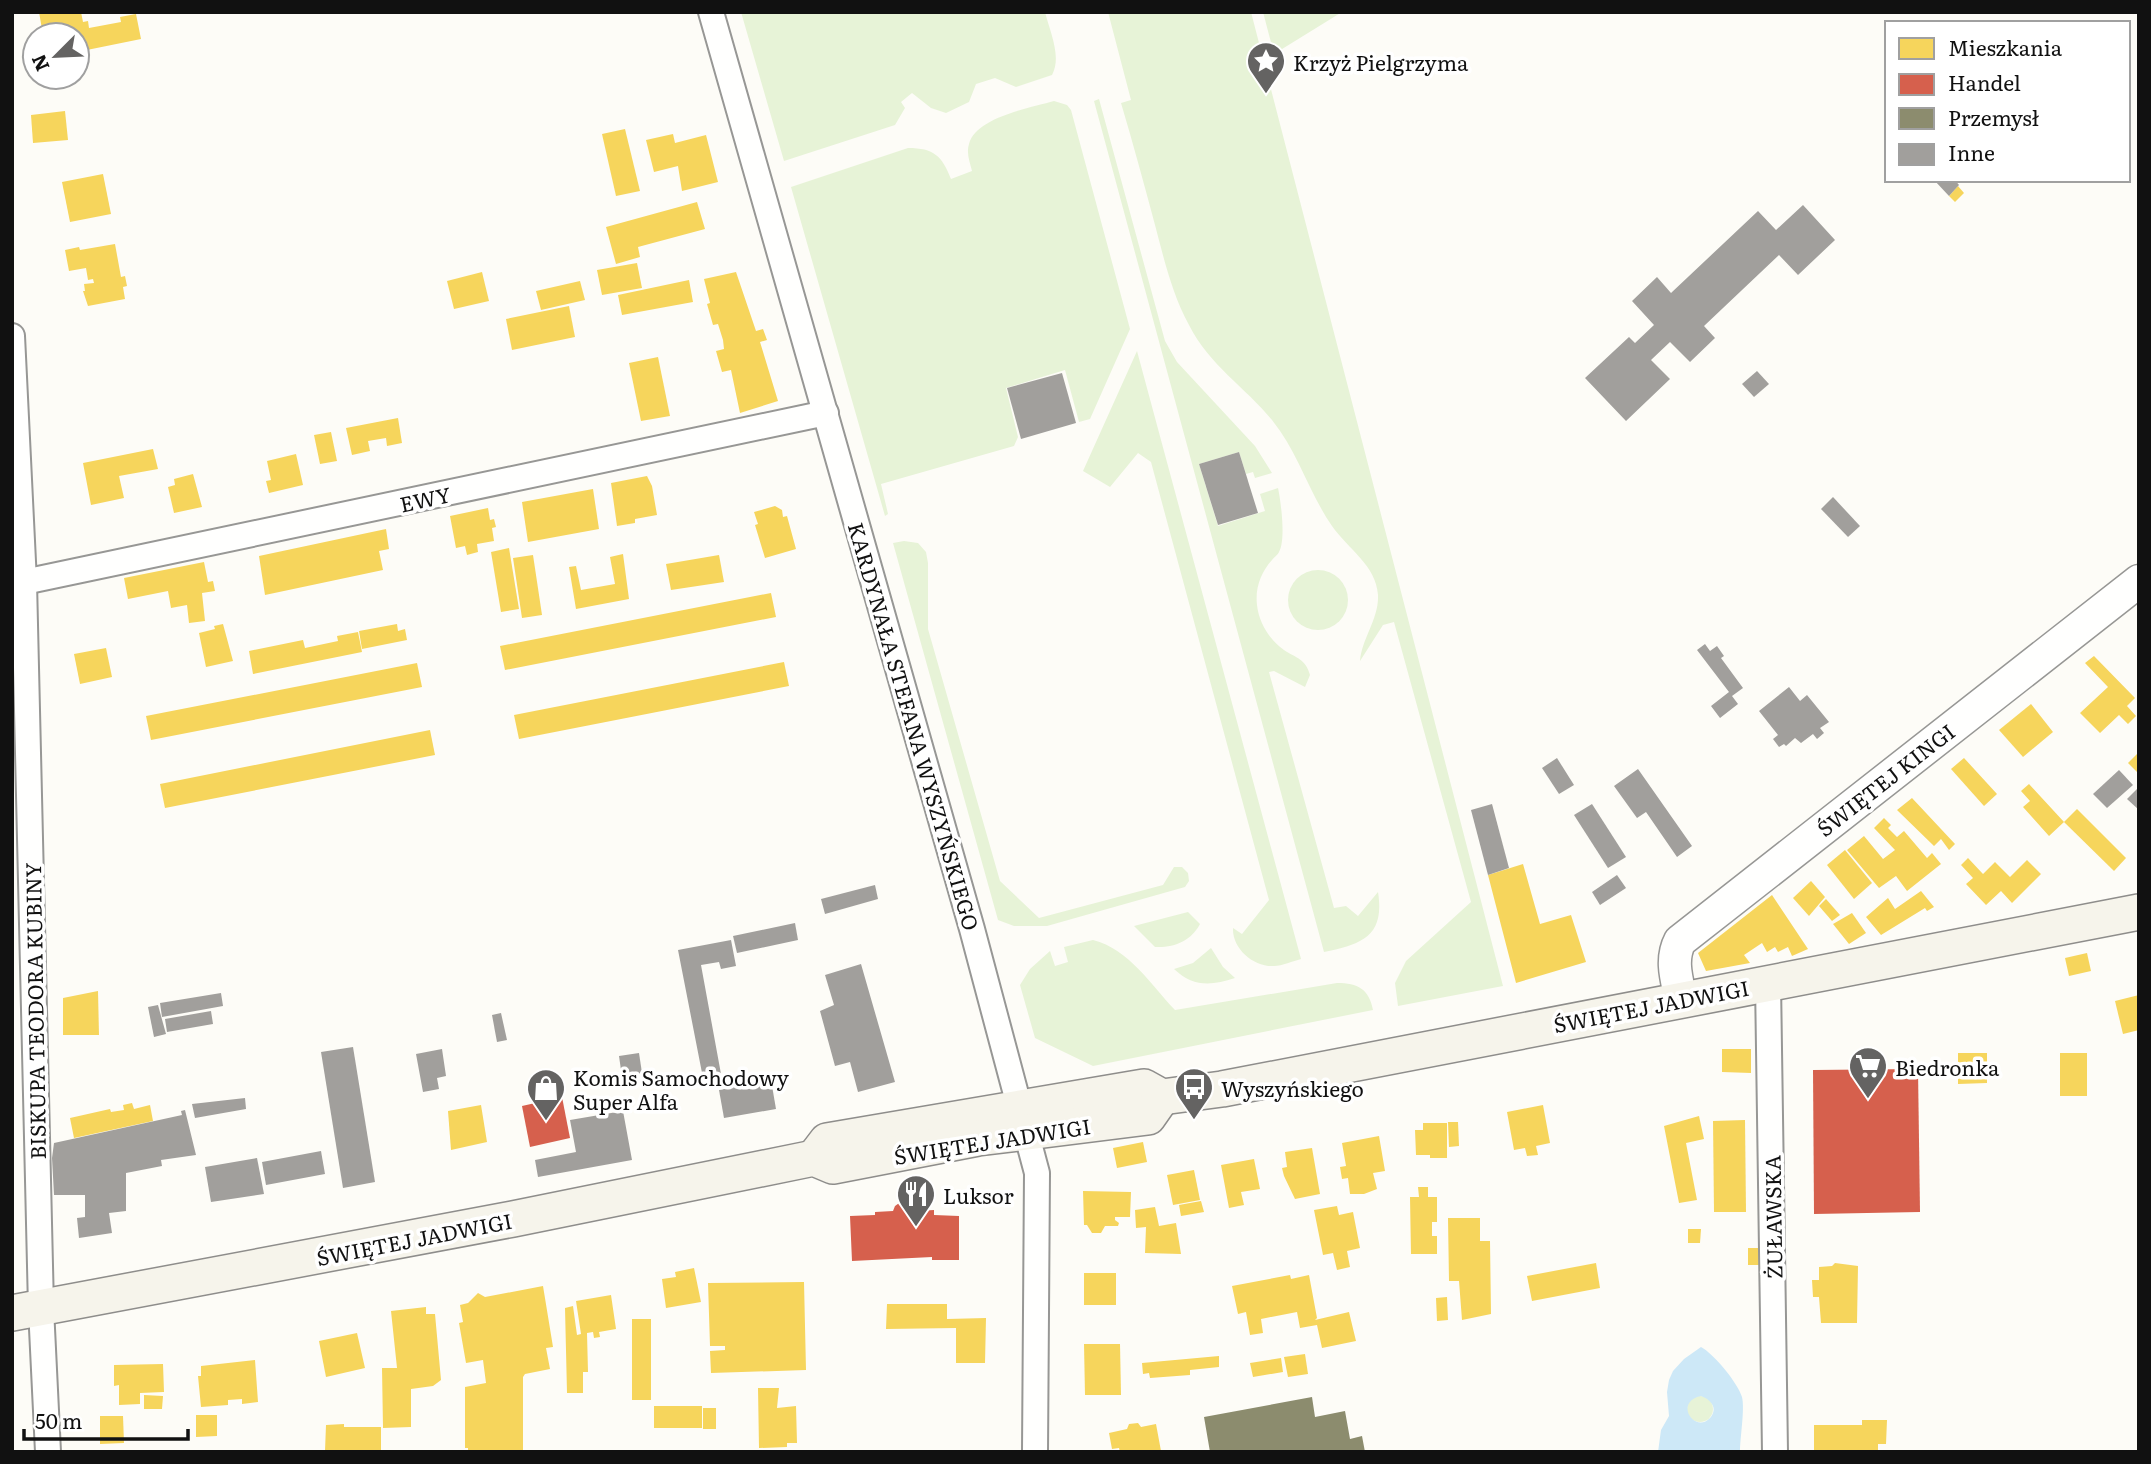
<svg xmlns="http://www.w3.org/2000/svg" width="2151" height="1464" font-family="Literata,serif">
<style>
.green{fill:#e7f3d7}
.water{fill:#cde8f7;fill-rule:evenodd}
.homes{fill:#f6d55c}
.shops{fill:#d6604d}
.industry{fill:#8c8c6e}
.building{fill:#a19f9c}
.lines{fill:none;stroke-linecap:round;stroke-linejoin:round}
.minor-casing{stroke:#979795;stroke-width:28}
.tertiary-casing{stroke:#979795;stroke-width:35}
.secondary-casing{stroke:#8e8d8b;stroke-width:38}
.minor{stroke:#fffffe;stroke-width:24}
.tertiary{stroke:#fffffe;stroke-width:32}
.secondary{stroke:#f6f4eb;stroke-width:35}
.labels{text-anchor:middle;dominant-baseline:central;stroke-width:7;stroke-linejoin:round;paint-order:stroke}
.poi-label{font-size:21px;fill:#111;stroke:#fff;text-anchor:start}
.street-label{font-size:21px;fill:#111;stroke:#fff}
</style>
<rect width="100%" height="100%" fill="#fdfcf7"/>
<g class="green">
<path d="M741 12H1045C1050 32 1062 57 1052 75L1016 87 995 78 976 84 969 102 946 113 931 108 912 93 901 102 905 108 895 125 784 161Z"/>
<path d="M1108 12H1251L1503 986 1398 1006 1395 983 1406 961 1471 902 1394 622 1383 625 1360 661C1362 638 1379 619 1378 595 1376 565 1348 549 1332 526 1309 493 1298 452 1272 420 1245 387 1209 365 1189 325 1172 294 1164 259 1155 225 1144 184 1133 143 1121 103L1131 100Z"/>
<polygon points="1263,12 1342,12 1274,54"/>
<path d="M1099 99 1165 341 1177 362 1255 446 1272 473 1255 478 1253 472 1246 474 1239 452 1199 464 1218 526 1265 511 1260 494 1278 488C1281 502 1286 540 1279 552 1278 555 1274 557 1272 560 1261 572 1255 588 1257 605 1259 623 1269 639 1284 650 1296 658 1306 659 1310 675L1305 687 1274 671 1269 672 1334 908 1346 906 1358 916 1378 892C1385 936 1362 944 1324 952L1094 101Z"/>
<path d="M1054 101 1067 105 1071 110 1130 329 1090 419 1079 422 1065 370 1006 388 1018 437 1014 446 881 484 888 514 885 516 791 187 908 148C934 148 942 156 951 179L972 171C970 163 966 153 969 144 976 117 1030 108 1054 101Z"/>
<path d="M1137 351 1301 959C1293 961 1282 966 1274 966 1253 967 1232 948 1233 928L1242 934 1269 900 1151 462 1138 453 1110 487 1083 471Z"/>
<polygon points="904,541 918,543 926,552 928,563 928,629 1000,881 1039,918 1163,885 1174,867 1182,867 1188,873 1189,881 1185,887 1047,926 1014,926 998,920 893,543"/>
<circle cx="1318" cy="600" r="30"/>
<path d="M1188 912 1200 924C1191 941 1174 948 1155 947L1134 926Z"/>
<path d="M1093 940C1129 949 1151 985 1175 1010L1337 983C1358 983 1369 989 1373 1010L1093 1066 1035 1038 1020 985 1030 969 1050 951 1055 966 1068 962 1064 947Z"/>
<path d="M1211 948 1223 967 1235 978C1211 986 1193 987 1174 969L1193 963Z"/>
<circle cx="1700" cy="1409" r="13"/>
</g>
<path class="water" d="M1701 1347C1713 1353 1738 1383 1742 1397 1745 1410 1740 1437 1740 1452H1658L1661 1430 1669 1416 1667 1392 1669 1380 1673 1371 1684 1359ZM1701 1396C1710 1399 1719 1408 1710 1418 1695 1434 1673 1402 1701 1396Z"/>
<g class="homes">
<polygon points="39,12 81,12 83,22 88,21 89,28 121,22 120,17 136,14 141,39 77,52 77,35 43,35"/>
<polygon points="65,111 68,140 33,143 31,115"/>
<polygon points="625,129 640,191 616,196 602,134"/>
<polygon points="673,134 675,143 706,135 718,182 682,191 678,166 654,172 646,140"/>
<polygon points="103,174 111,214 70,222 62,182"/>
<polygon points="1958,186 1964,193 1955,202 1949,196"/>
<polygon points="697,202 705,229 638,247 640,257 616,264 606,227"/>
<polygon points="115,244 121,277 125,276 127,286 123,287 125,299 88,306 83,291 85,291 84,284 94,283 93,279 88,280 86,268 69,271 65,250 79,247 80,250"/>
<polygon points="637,263 642,288 602,295 597,270"/>
<polygon points="482,272 489,301 454,309 447,281"/>
<polygon points="736,272 756,331 763,329 767,340 760,342 778,401 740,413 731,370 722,372 716,351 724,349 723,340 718,324 713,325 707,304 710,303 704,279"/>
<polygon points="689,280 693,302 622,315 618,295"/>
<polygon points="580,281 585,300 541,310 536,291"/>
<polygon points="569,306 575,337 512,350 506,319"/>
<polygon points="658,357 670,416 641,421 629,363"/>
<polygon points="398,418 402,443 387,446 386,438 368,441 370,451 352,455 346,428"/>
<polygon points="331,432 337,461 320,464 314,435"/>
<polygon points="153,449 158,469 119,476 124,498 91,505 83,463"/>
<polygon points="296,454 303,485 269,493 266,481 271,480 267,461"/>
<polygon points="193,474 202,507 174,513 168,487 175,485 174,479"/>
<polygon points="647,476 652,486 657,515 635,519 635,523 617,526 611,483"/>
<polygon points="593,489 599,529 528,542 522,502"/>
<polygon points="775,506 782,510 783,517 787,516 796,549 765,558 755,525 758,524 754,512"/>
<polygon points="488,508 490,520 494,519 496,527 492,528 494,541 477,544 478,552 467,555 465,546 456,548 450,516"/>
<polygon points="386,529 389,549 379,551 383,570 265,595 259,556"/>
<polygon points="509,548 519,609 501,612 491,552"/>
<polygon points="623,554 629,599 576,609 569,567 576,566 581,590 615,584 610,557"/>
<polygon points="533,555 542,615 522,618 513,558"/>
<polygon points="719,555 724,582 671,590 666,564"/>
<polygon points="204,562 208,582 213,581 215,591 202,593 205,621 189,623 187,605 171,608 168,591 128,599 124,578"/>
<polygon points="771,593 776,617 505,670 500,646"/>
<polygon points="223,624 233,661 206,667 199,633 215,629 214,626"/>
<polygon points="397,624 398,631 405,629 407,640 362,649 359,631"/>
<polygon points="358,632 362,652 253,674 249,651 303,640 305,648 338,641 337,636"/>
<polygon points="106,648 112,677 80,684 74,654"/>
<polygon points="2094,656 2135,698 2127,706 2136,716 2128,724 2119,715 2100,733 2080,713 2108,687 2085,663"/>
<polygon points="784,662 789,686 519,739 514,715"/>
<polygon points="417,663 422,687 151,740 146,716"/>
<polygon points="2031,704 2053,732 2023,757 1999,730"/>
<polygon points="430,730 435,755 165,808 160,784"/>
<polygon points="2139,752 2139,774 2128,763"/>
<polygon points="1964,758 1997,794 1984,806 1951,769"/>
<polygon points="2029,784 2064,822 2049,836 2023,807 2030,801 2021,791"/>
<polygon points="1912,798 1955,844 1949,850 1941,839 1934,846 1897,810"/>
<polygon points="2077,809 2126,858 2114,871 2064,822"/>
<polygon points="1884,818 1891,825 1888,828 1897,837 1904,831 1927,858 1932,853 1941,864 1907,891 1896,876 1879,888 1847,850 1864,836 1883,859 1895,850 1874,828"/>
<polygon points="1845,850 1872,883 1854,899 1827,865"/>
<polygon points="1968,858 1983,874 1995,862 2010,877 2027,860 2041,874 2012,903 2001,891 1986,905 1966,884 1973,878 1961,865"/>
<polygon points="1523,864 1540,924 1571,915 1586,962 1516,983 1488,875"/>
<polygon points="1811,881 1825,897 1809,916 1793,898"/>
<polygon points="1921,891 1934,907 1927,911 1925,908 1881,935 1866,917 1888,898 1895,909"/>
<polygon points="1772,895 1808,949 1792,956 1788,947 1778,952 1775,947 1767,952 1762,943 1744,955 1750,963 1706,971 1698,953"/>
<polygon points="1826,899 1840,915 1832,921 1819,906"/>
<polygon points="1852,913 1866,933 1849,944 1833,924"/>
<polygon points="2087,953 2091,971 2069,976 2065,958"/>
<polygon points="98,991 99,1035 63,1035 63,998"/>
<polygon points="2139,995 2139,1030 2123,1034 2115,1001"/>
<polygon points="1722,1049 1751,1049 1751,1073 1722,1072"/>
<polygon points="1958,1053 1987,1053 1987,1083 1958,1084"/>
<rect x="2060" y="1053" width="27" height="43"/>
<polygon points="132,1103 134,1109 150,1105 153,1121 74,1138 70,1118 110,1109 111,1112 124,1110 123,1105"/>
<polygon points="481,1105 487,1142 451,1150 448,1111"/>
<polygon points="1543,1105 1550,1143 1536,1146 1538,1155 1527,1156 1525,1148 1514,1150 1507,1112"/>
<polygon points="1699,1116 1704,1139 1686,1143 1697,1200 1679,1203 1664,1126"/>
<polygon points="1745,1120 1746,1212 1714,1212 1713,1121"/>
<polygon points="1448,1122 1458,1122 1459,1146 1449,1147"/>
<polygon points="1423,1123 1447,1123 1447,1158 1430,1158 1430,1155 1416,1155 1415,1130 1423,1130"/>
<polygon points="1379,1136 1385,1171 1373,1173 1377,1189 1364,1194 1350,1194 1348,1178 1342,1179 1340,1167 1346,1166 1342,1143"/>
<polygon points="1143,1142 1147,1162 1117,1168 1113,1148"/>
<polygon points="1312,1148 1320,1194 1295,1199 1284,1176 1282,1168 1287,1167 1285,1152"/>
<polygon points="1254,1159 1260,1189 1241,1192 1244,1205 1229,1208 1221,1165"/>
<polygon points="1194,1170 1200,1200 1173,1205 1167,1175"/>
<polygon points="1418,1187 1428,1187 1428,1197 1437,1197 1437,1222 1432,1222 1432,1236 1437,1236 1437,1254 1411,1254 1410,1197 1419,1197"/>
<polygon points="1083,1191 1131,1192 1130,1217 1115,1217 1115,1220 1119,1223 1118,1226 1105,1226 1101,1233 1092,1233 1087,1225 1084,1225"/>
<polygon points="1201,1201 1204,1212 1181,1216 1179,1205"/>
<polygon points="1337,1206 1339,1215 1353,1212 1360,1248 1347,1251 1350,1267 1337,1270 1333,1253 1323,1255 1314,1210"/>
<polygon points="1155,1207 1159,1226 1176,1223 1181,1254 1145,1253 1146,1227 1136,1228 1135,1210"/>
<polygon points="1448,1218 1480,1218 1480,1241 1490,1241 1491,1314 1462,1320 1459,1281 1449,1281"/>
<polygon points="1688,1229 1701,1229 1700,1243 1688,1243"/>
<rect x="1748" y="1248" width="13" height="17"/>
<polygon points="1596,1263 1600,1288 1532,1301 1527,1276"/>
<polygon points="1835,1263 1858,1266 1857,1323 1821,1323 1819,1297 1813,1297 1812,1280 1819,1280 1819,1267 1832,1266"/>
<polygon points="694,1268 701,1302 666,1308 662,1279 676,1277 675,1272"/>
<rect x="1084" y="1273" width="32" height="32"/>
<polygon points="1290,1275 1291,1279 1309,1275 1317,1318 1315,1320 1349,1312 1356,1341 1322,1348 1317,1325 1300,1328 1297,1312 1261,1319 1263,1333 1250,1335 1246,1312 1238,1314 1232,1286"/>
<polygon points="804,1282 806,1370 711,1373 710,1351 725,1350 725,1346 710,1346 708,1283"/>
<polygon points="543,1286 553,1347 546,1348 550,1369 525,1374 523,1377 523,1452 468,1452 468,1448 465,1448 465,1387 486,1383 483,1360 466,1363 459,1323 463,1322 460,1305 468,1303 478,1293 485,1297"/>
<polygon points="611,1295 616,1329 599,1332 600,1337 594,1338 593,1332 587,1333 588,1372 583,1372 583,1393 567,1393 565,1308 573,1306 577,1335 581,1334 576,1301"/>
<polygon points="1447,1297 1448,1320 1437,1321 1436,1298"/>
<polygon points="887,1304 947,1304 947,1319 986,1318 985,1363 956,1363 956,1328 886,1329"/>
<polygon points="426,1307 426,1314 435,1314 441,1380 433,1386 411,1389 411,1427 383,1428 382,1368 397,1368 391,1311"/>
<rect x="632" y="1319" width="19" height="81"/>
<polygon points="357,1333 365,1368 326,1377 319,1341"/>
<polygon points="1084,1344 1120,1344 1121,1395 1085,1395"/>
<polygon points="1305,1354 1308,1374 1288,1377 1284,1357"/>
<polygon points="1219,1356 1219,1367 1190,1370 1190,1375 1150,1378 1149,1373 1143,1374 1142,1363"/>
<polygon points="1281,1358 1283,1372 1253,1377 1250,1363"/>
<polygon points="255,1360 258,1402 242,1404 242,1399 228,1400 228,1405 201,1407 198,1376 201,1376 201,1366"/>
<polygon points="163,1364 164,1392 140,1393 140,1404 119,1405 119,1385 114,1386 114,1365"/>
<polygon points="758,1388 779,1388 777,1408 796,1406 797,1443 787,1443 787,1447 759,1448"/>
<polygon points="144,1395 163,1396 162,1409 144,1409"/>
<rect x="654" y="1406" width="48" height="22"/>
<rect x="703" y="1408" width="13" height="21"/>
<polygon points="196,1415 217,1415 217,1436 196,1437"/>
<polygon points="100,1416 123,1416 124,1443 100,1444"/>
<polygon points="1862,1420 1887,1420 1886,1444 1878,1444 1878,1452 1814,1452 1814,1425 1862,1425"/>
<polygon points="1138,1423 1141,1427 1156,1424 1161,1451 1120,1452 1119,1448 1112,1449 1109,1433 1127,1429 1129,1424"/>
<polygon points="344,1424 344,1427 381,1427 381,1451 325,1451 326,1425"/>
</g>
<g class="shops">
<polygon points="1918,1069 1920,1212 1814,1214 1813,1070"/>
<polygon points="562,1097 570,1138 530,1147 522,1106"/>
<polygon points="902,1201 909,1202 916,1211 934,1210 934,1215 959,1216 959,1260 932,1260 932,1257 852,1261 850,1216 875,1215 875,1212 893,1211 895,1206"/>
</g>
<polygon class="industry" points="1312,1397 1315,1417 1345,1411 1350,1439 1362,1436 1365,1452 1210,1452 1204,1417"/>
<g class="building">
<polygon points="1934,180 1955,180 1959,185 1949,196"/>
<polygon points="1803,205 1835,240 1798,275 1779,255 1704,326 1715,338 1690,362 1670,342 1651,360 1670,379 1626,421 1585,378 1629,337 1635,343 1654,325 1632,301 1657,277 1671,293 1758,211 1776,230"/>
<polygon points="1757,371 1769,384 1754,397 1742,384"/>
<polygon points="1062,373 1076,423 1021,439 1007,388"/>
<polygon points="1239,452 1258,513 1218,525 1199,464"/>
<polygon points="1833,497 1860,526 1848,537 1821,509"/>
<polygon points="1705,644 1710,651 1717,646 1724,656 1721,658 1743,688 1732,696 1738,704 1720,718 1711,706 1729,692 1697,650"/>
<polygon points="1789,687 1800,701 1807,695 1829,722 1820,728 1824,733 1817,739 1813,734 1801,743 1795,738 1786,746 1784,744 1779,747 1773,739 1778,735 1759,711"/>
<polygon points="1557,758 1574,785 1559,794 1542,768"/>
<polygon points="1638,769 1692,846 1677,857 1646,812 1637,818 1614,786"/>
<polygon points="2119,770 2133,785 2107,808 2093,794"/>
<polygon points="2139,787 2139,810 2127,799"/>
<polygon points="1492,804 1509,868 1488,875 1471,810"/>
<polygon points="1592,804 1626,857 1608,868 1574,815"/>
<polygon points="1617,875 1626,888 1600,905 1592,892"/>
<polygon points="875,885 878,899 825,914 821,899"/>
<polygon points="795,923 798,940 737,953 733,936"/>
<polygon points="731,940 736,966 721,969 719,962 701,965 721,1074 703,1078 678,950"/>
<polygon points="861,964 895,1082 858,1092 850,1062 835,1066 820,1011 834,1005 825,975"/>
<polygon points="221,993 223,1006 162,1017 160,1003"/>
<polygon points="158,1005 166,1034 154,1037 148,1007"/>
<polygon points="211,1011 213,1024 167,1032 165,1019"/>
<polygon points="501,1013 507,1040 497,1042 492,1015"/>
<polygon points="353,1047 375,1182 343,1188 321,1052"/>
<polygon points="442,1049 446,1076 437,1078 439,1089 423,1092 416,1054"/>
<polygon points="639,1053 642,1073 622,1077 619,1056"/>
<polygon points="771,1080 776,1109 724,1118 719,1090"/>
<polygon points="245,1098 246,1109 195,1118 192,1104"/>
<polygon points="185,1110 196,1155 161,1160 162,1166 126,1173 126,1211 109,1213 112,1233 79,1238 77,1218 85,1217 85,1195 54,1195 52,1158 54,1143 182,1115 181,1111"/>
<polygon points="623,1111 632,1160 538,1177 535,1160 576,1152 570,1120"/>
<polygon points="321,1151 325,1174 266,1185 262,1162"/>
<polygon points="257,1158 264,1194 211,1202 205,1167"/>
</g>
<g class="lines">
<defs>
<g id="minor">
<polyline points="711,12 972,929 1037,1173 1035,1452"/>
<polyline points="12,336 24,582 41,1308 48,1452"/>
<polyline points="24,582 826,413"/>
<polyline points="1768,982 1775,1452"/>
</g>
<path id="tertiary" d="M1681 1000C1677 980 1670 960 1680 941L2139 581"/>
<g id="secondary">
<polyline points="814,1158 827,1141 1144,1087 1162,1097 1222,1089 2139,912"/>
<polyline points="12,1313 513,1219 814,1158 833,1166 978,1138 1148,1117 1162,1097"/>
</g>
</defs>
<use href="#minor" class="minor-casing"/>
<use href="#tertiary" class="tertiary-casing"/>
<use href="#secondary" class="secondary-casing"/>
<use href="#minor" class="minor"/>
<use href="#tertiary" class="tertiary"/>
<use href="#secondary" class="secondary"/>
</g>
<defs>
<symbol id="sight-pin" viewBox="-11 -11 22 30"><path d="M0 17L-7.5 6A9.5 9.5 0 1 1 7.5 6Z" fill="#646362" stroke="#fff"/><path d="M0-6L1.8-2.2L6-1.7L2.9 1.2L3.7 5.4L0 3.3L-3.7 5.4L-2.9 1.2L-6-1.7L-1.8-2.2Z" fill="#fff"/></symbol>
<symbol id="supermarket-pin" viewBox="-11 -11 22 30"><path d="M0 17L-7.5 6A9.5 9.5 0 1 1 7.5 6Z" fill="#646362" stroke="#fff"/><path d="M-6-5.5h2.5l.6 2H6L4.5 2H-2.5L-4.4-4H-6ZM-1.5 3.2a1.3 1.3 0 1 0 .1 0ZM3 3.2a1.3 1.3 0 1 0 .1 0Z" fill="#fff"/></symbol>
<symbol id="bus-pin" viewBox="-11 -11 22 30"><path d="M0 17L-7.5 6A9.5 9.5 0 1 1 7.5 6Z" fill="#646362" stroke="#fff"/><path d="M-5-6H5V4H4V6H2V4H-2V6H-4V4H-5ZM-3.5-4V0h7V-4ZM-3.5 1.2v1.5H-2V1.2ZM2 1.2v1.5H3.5V1.2Z" fill="#fff"/></symbol>
<symbol id="shop-pin" viewBox="-11 -11 22 30"><path d="M0 17L-7.5 6A9.5 9.5 0 1 1 7.5 6Z" fill="#646362" stroke="#fff"/><path d="M-5-2.5h2.3a2.7 3.5 0 0 1 5.4 0H5L5.5 6h-11ZM-1.5-2.5h3a1.5 2.3 0 0 0-3 0Z" fill="#fff"/></symbol>
<symbol id="restaurant-pin" viewBox="-11 -11 22 30"><path d="M0 17L-7.5 6A9.5 9.5 0 1 1 7.5 6Z" fill="#646362" stroke="#fff"/><path d="M-5-6h1v4h1v-4h1v4h1v-4h1v5L-1.5 .5V6h-2V.5L-5-1ZM5-6V6H3V1.5H1.5Q1.5-4 5-6Z" fill="#fff"/></symbol>
</defs>
<g fill-rule="evenodd">
<use href="#sight-pin" x="1244" y="39" width="44" height="60"/>
<use href="#supermarket-pin" x="1846" y="1044" width="44" height="60"/>
<use href="#bus-pin" x="1172" y="1065" width="44" height="60"/>
<use href="#shop-pin" x="524" y="1066" width="44" height="60"/>
<use href="#restaurant-pin" x="894" y="1172" width="44" height="60"/>
</g>
<g class="labels">
<g class="poi-label">
<text x="1293" y="61">Krzyż Pielgrzyma</text>
<text x="1895" y="1066">Biedronka</text>
<text x="573" y="1076">Komis Samochodowy<tspan x="573" dy="24">Super Alfa</tspan></text>
<text x="1221" y="1087">Wyszyńskiego</text>
<text x="943" y="1194">Luksor</text>
</g>
<g class="street-label">
<text transform="translate(425 498) rotate(-12)">EWY</text>
<text transform="translate(915 726) rotate(74)">KARDYNAŁA STEFANA WYSZYŃSKIEGO</text>
<text transform="translate(1885 779) rotate(-38)">ŚWIĘTEJ KINGI</text>
<text transform="translate(1651 1005) rotate(-11)">ŚWIĘTEJ JADWIGI</text>
<text transform="translate(34 1011) rotate(-91)">BISKUPA TEODORA KUBINY</text>
<text transform="translate(992 1140) rotate(-9)">ŚWIĘTEJ JADWIGI</text>
<text transform="translate(1772 1217) rotate(-91)">ŻUŁAWSKA</text>
<text transform="translate(414 1238) rotate(-11)">ŚWIĘTEJ JADWIGI</text>
</g>
</g>
<rect width="2151" height="1464" fill="none" stroke="#111111" stroke-width="28"/>
<rect x="1885" y="21" width="245" height="161" fill="#ffffff" stroke="#a0a0a0" stroke-width="2"/>
<rect x="1899" y="38" width="35" height="21" fill="#f6d55c" stroke="#a0a0a0" stroke-width="2"/>
<text x="1948" y="56" font-size="21" fill="#111111">Mieszkania</text>
<rect x="1899" y="74" width="35" height="21" fill="#d6604d" stroke="#a0a0a0" stroke-width="2"/>
<text x="1948" y="91" font-size="21" fill="#111111">Handel</text>
<rect x="1899" y="108" width="35" height="21" fill="#8c8c6e" stroke="#a0a0a0" stroke-width="2"/>
<text x="1948" y="126" font-size="21" fill="#111111">Przemysł</text>
<rect x="1899" y="144" width="35" height="21" fill="#a19f9c" stroke="#a0a0a0" stroke-width="2"/>
<text x="1948" y="161" font-size="21" fill="#111111">Inne</text>
<g transform="translate(56 56) rotate(246)"><circle r="33" fill="#ffffff" stroke="#a0a0a0" stroke-width="2"/>
<path d="M0-5L12 26L0 18L-12 26Z" fill="#646362"/>
<text y="-10" font-size="19" font-weight="bold" text-anchor="middle" fill="#111111">N</text>
</g>
<path d="M24 1429v10h164v-10" fill="none" stroke="#111111" stroke-width="3.5"/>
<text x="35" y="1429" font-size="21" fill="#111111" stroke="#ffffff" stroke-width="5" paint-order="stroke">50 m</text>
</svg>
